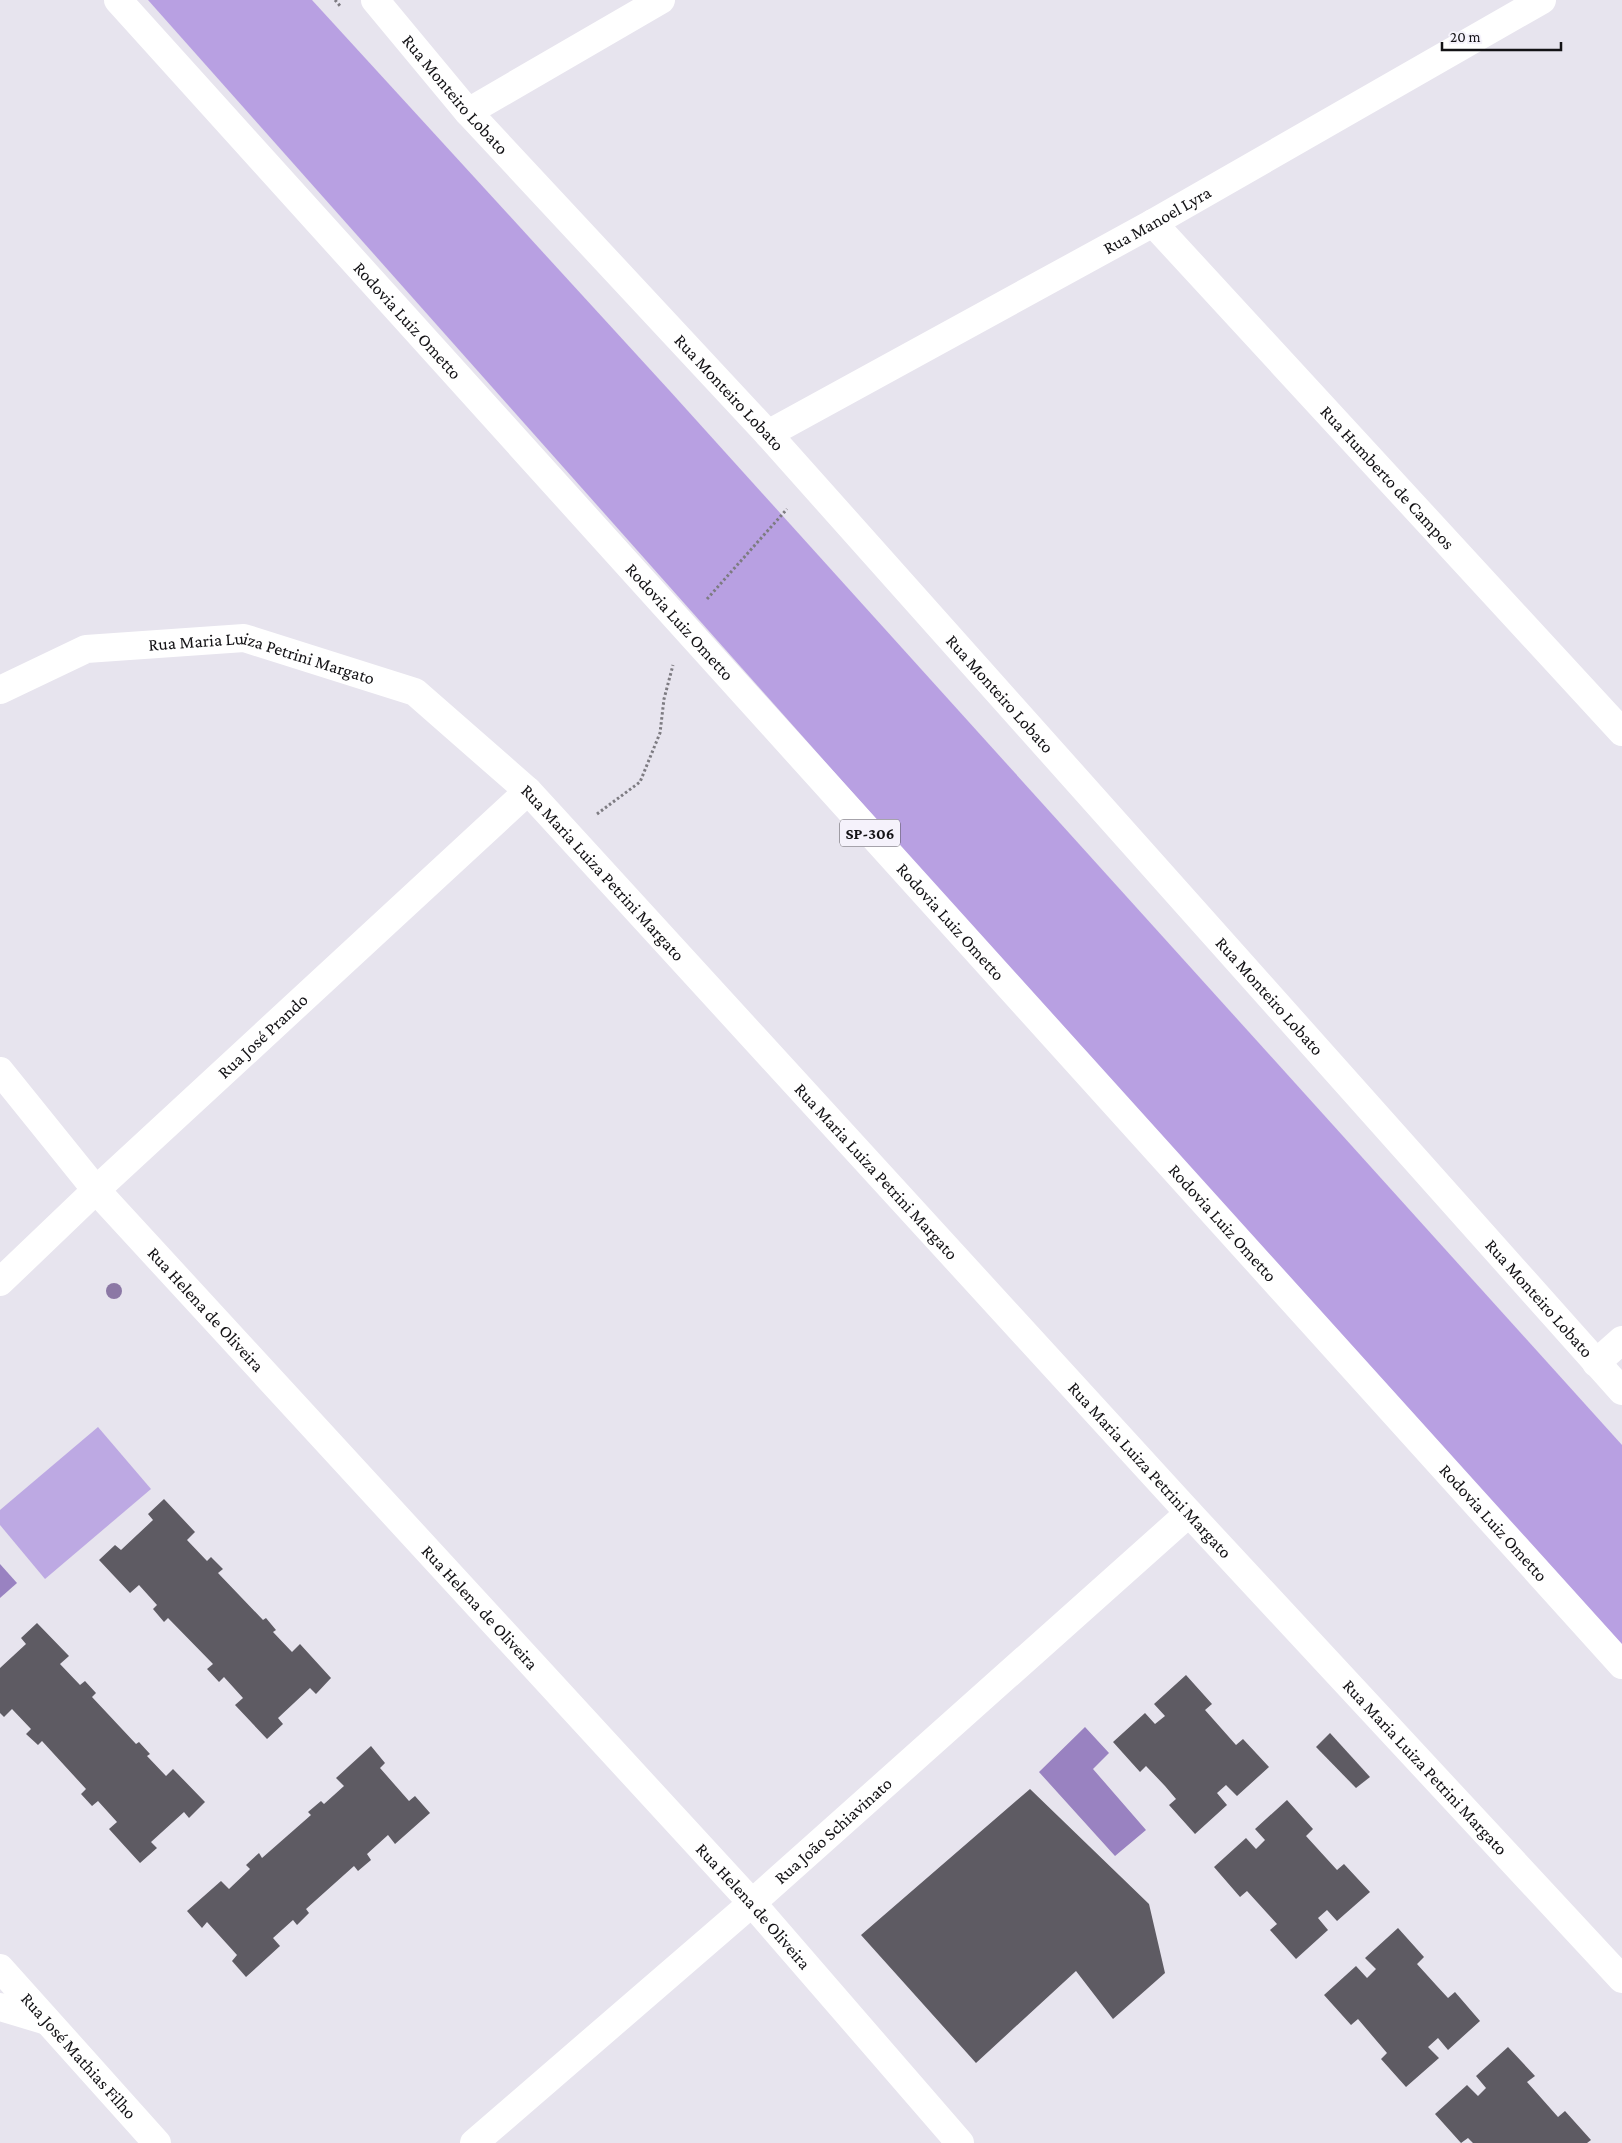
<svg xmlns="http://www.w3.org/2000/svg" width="1622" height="2143" font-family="'Crimson Pro',serif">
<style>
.green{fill:#bda9e3}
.forest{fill:#b8a0e2}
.water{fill:#9982c1}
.building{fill:#5e5b63}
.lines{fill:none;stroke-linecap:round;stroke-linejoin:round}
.path{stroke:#7d7b81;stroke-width:3;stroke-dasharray:2.5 2.5;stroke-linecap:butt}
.minor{stroke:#fff;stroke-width:28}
.major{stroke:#fff;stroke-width:28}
.tree{fill:#8c78a5}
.labels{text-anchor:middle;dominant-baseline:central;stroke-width:5;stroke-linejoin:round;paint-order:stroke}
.shield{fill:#f5f2fb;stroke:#57555a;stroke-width:1}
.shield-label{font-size:16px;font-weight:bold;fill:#131215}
.street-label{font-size:18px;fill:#131215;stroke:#f5f2fb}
</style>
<rect width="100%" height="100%" fill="#e7e4ee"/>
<polygon class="green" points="98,1427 151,1489 45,1579 0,1525 0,1510"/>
<polygon class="forest" points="148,0 312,0 669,390 1622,1445 1622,1648 900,846"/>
<g class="water">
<polygon points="0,1564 17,1583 0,1598"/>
<polygon points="1085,1727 1109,1753 1093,1769 1146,1830 1115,1856 1039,1772"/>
</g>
<g class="building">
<polygon points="164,1499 195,1532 187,1540 207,1561 211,1557 223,1569 218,1573 263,1620 266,1618 276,1630 273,1632 292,1652 300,1644 331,1678 316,1694 310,1688 278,1718 283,1724 267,1739 235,1705 243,1698 224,1677 219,1682 207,1669 213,1664 168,1618 164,1622 153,1609 157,1605 139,1585 130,1593 99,1560 115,1545 121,1550 153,1520 148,1514"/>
<polygon points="37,1623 69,1656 60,1664 80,1685 85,1681 96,1693 92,1697 136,1744 139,1742 150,1754 147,1756 166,1776 173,1769 205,1802 189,1818 184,1812 151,1842 157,1848 140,1863 109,1829 117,1822 98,1801 92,1806 81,1794 86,1789 42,1741 38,1745 26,1734 31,1729 12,1709 4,1717 0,1713 0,1668 26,1644 21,1638"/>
<polygon points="1186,1675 1212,1704 1205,1710 1236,1745 1243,1739 1269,1767 1237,1796 1226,1785 1217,1793 1227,1805 1195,1834 1169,1805 1176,1799 1165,1786 1146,1766 1140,1772 1113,1742 1145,1713 1155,1724 1165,1716 1154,1704"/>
<polygon points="1330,1733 1370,1777 1356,1788 1316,1747"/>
<polygon points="371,1746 385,1763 380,1768 409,1801 415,1796 430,1813 395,1844 388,1835 367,1854 371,1860 358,1871 354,1866 306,1909 309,1913 297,1925 293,1920 273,1938 280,1946 246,1977 232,1961 237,1955 207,1922 202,1928 187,1911 221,1881 229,1889 250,1869 246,1865 259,1853 262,1858 311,1815 308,1812 321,1801 324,1804 344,1786 336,1778"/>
<polygon points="1030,1789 1149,1904 1165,1973 1113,2019 1076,1971 976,2063 861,1935"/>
<polygon points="1287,1800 1313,1829 1306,1836 1337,1870 1344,1864 1370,1892 1337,1921 1327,1910 1318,1918 1328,1930 1296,1959 1270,1930 1277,1924 1247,1891 1240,1897 1214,1867 1246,1838 1256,1849 1265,1840 1255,1829"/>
<polygon points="1398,1928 1424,1957 1417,1964 1436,1985 1448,1998 1455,1992 1480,2021 1448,2050 1438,2038 1428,2047 1439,2058 1406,2087 1381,2059 1387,2053 1358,2019 1351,2025 1324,1995 1356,1966 1367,1978 1376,1969 1365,1958"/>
<polygon points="1508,2047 1535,2076 1527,2082 1558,2117 1565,2111 1591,2140 1587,2143 1473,2143 1468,2138 1461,2143 1435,2114 1467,2085 1478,2096 1486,2088 1476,2076"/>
</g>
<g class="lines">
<g class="path">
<polyline points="335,0 341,7"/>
<polyline points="707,599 787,509"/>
<polyline points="597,814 640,782 660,733 664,699 673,665"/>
</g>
<g class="minor">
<path id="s1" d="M375 0 468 112 768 434 1622 1391"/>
<polyline points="468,112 661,0"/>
<path id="s2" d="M1153 223 1622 732"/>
<path id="s3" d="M768 434 1153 223 1542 0"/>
<path id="s4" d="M0 690 86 649 244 638 415 692 528 791 551 816 1189 1513 1622 1979"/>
<path id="s5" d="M0 1071 96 1190 752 1903 960 2143"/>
<path id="s6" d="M0 1282 96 1190 528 791"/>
<polyline points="1596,1363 1622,1340"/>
<path id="s7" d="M0 1968 157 2143"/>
<polyline points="0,2007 47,2021"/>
<path id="s8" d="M474 2143 752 1903 1189 1513"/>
</g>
<path class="major" id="s9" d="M118 0 1622 1665"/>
</g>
<circle class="tree" cx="114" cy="1291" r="8"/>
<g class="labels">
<rect class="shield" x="840" y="819.5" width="60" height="27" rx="4"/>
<g class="shield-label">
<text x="870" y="833">SP-306</text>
</g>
<g class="street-label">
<text stroke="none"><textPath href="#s1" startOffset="124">Rua Monteiro Lobato</textPath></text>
<text stroke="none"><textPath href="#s3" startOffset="444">Rua Manoel Lyra</textPath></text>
<text stroke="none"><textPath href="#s9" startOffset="432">Rodovia Luiz Ometto</textPath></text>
<text stroke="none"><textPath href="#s1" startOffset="529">Rua Monteiro Lobato</textPath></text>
<text stroke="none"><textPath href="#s2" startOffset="346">Rua Humberto de Campos</textPath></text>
<text stroke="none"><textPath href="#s9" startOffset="838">Rodovia Luiz Ometto</textPath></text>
<text stroke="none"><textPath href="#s4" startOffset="274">Rua Maria Luiza Petrini Margato</textPath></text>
<text stroke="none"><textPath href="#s1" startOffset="934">Rua Monteiro Lobato</textPath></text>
<text stroke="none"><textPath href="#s4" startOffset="694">Rua Maria Luiza Petrini Margato</textPath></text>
<text stroke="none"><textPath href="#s9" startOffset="1242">Rodovia Luiz Ometto</textPath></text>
<text stroke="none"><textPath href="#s1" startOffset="1339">Rua Monteiro Lobato</textPath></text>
<text stroke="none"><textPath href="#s6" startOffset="360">Rua José Prando</textPath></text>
<text stroke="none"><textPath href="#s4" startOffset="1099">Rua Maria Luiza Petrini Margato</textPath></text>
<text stroke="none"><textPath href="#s9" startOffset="1648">Rodovia Luiz Ometto</textPath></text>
<text stroke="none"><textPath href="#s1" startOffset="1744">Rua Monteiro Lobato</textPath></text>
<text stroke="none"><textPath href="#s5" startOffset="315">Rua Helena de Oliveira</textPath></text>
<text stroke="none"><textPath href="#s4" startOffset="1504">Rua Maria Luiza Petrini Margato</textPath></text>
<text stroke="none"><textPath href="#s9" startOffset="2052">Rodovia Luiz Ometto</textPath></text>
<text stroke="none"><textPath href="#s5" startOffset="720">Rua Helena de Oliveira</textPath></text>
<text stroke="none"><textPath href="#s4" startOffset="1909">Rua Maria Luiza Petrini Margato</textPath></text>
<text stroke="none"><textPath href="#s8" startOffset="476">Rua João Schiavinato</textPath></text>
<text stroke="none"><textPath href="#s5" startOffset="1125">Rua Helena de Oliveira</textPath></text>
<text stroke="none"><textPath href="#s7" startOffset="118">Rua José Mathias Filho</textPath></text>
</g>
</g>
<path d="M1442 42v8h119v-8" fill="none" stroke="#131215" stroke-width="2.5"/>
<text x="1450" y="42" font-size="15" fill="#131215" stroke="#f5f2fb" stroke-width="4" paint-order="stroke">20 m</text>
</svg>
